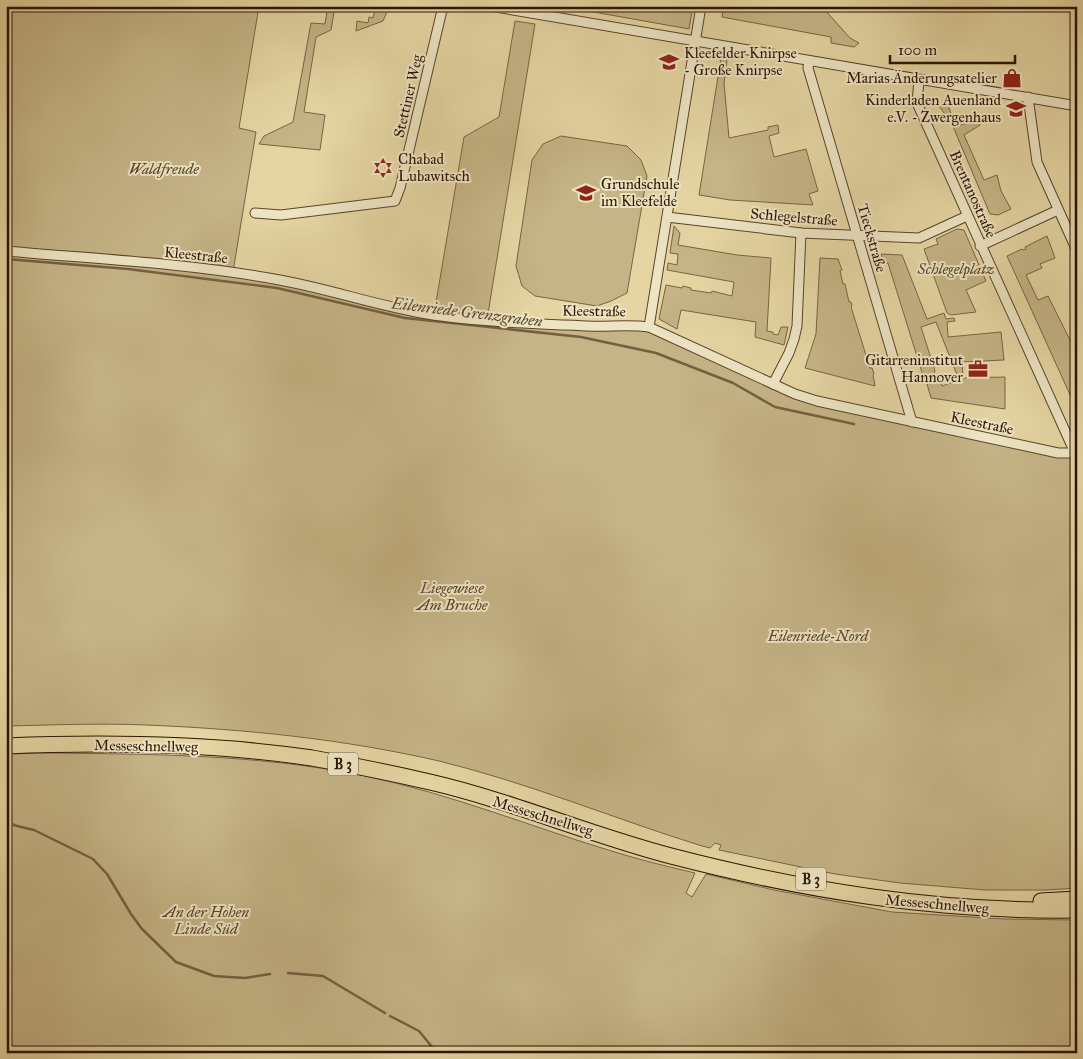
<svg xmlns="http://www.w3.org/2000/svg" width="1083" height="1059" font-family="'IM FELL Great Primer',serif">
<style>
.green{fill:#c5b486;stroke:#786443}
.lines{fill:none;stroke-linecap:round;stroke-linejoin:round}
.stream{stroke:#746040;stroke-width:2.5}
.street-casing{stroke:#594428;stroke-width:11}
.highway-casing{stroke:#2b1300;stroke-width:17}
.street{stroke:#ede4c3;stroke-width:9}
.highway{stroke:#e4d5a2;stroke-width:15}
.labels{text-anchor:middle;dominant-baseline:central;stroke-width:4;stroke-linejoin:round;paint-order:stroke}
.shield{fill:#ede4c3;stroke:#65523a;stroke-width:1}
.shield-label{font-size:14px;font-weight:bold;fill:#2b1300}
.poi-label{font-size:15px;fill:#2b1300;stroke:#ede4c3;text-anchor:start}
.street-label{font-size:15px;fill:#2b1300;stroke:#ede4c3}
.park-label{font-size:15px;font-style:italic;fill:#594328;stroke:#ede4c3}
.water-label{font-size:16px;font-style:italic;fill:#5c462b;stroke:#ede4c3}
</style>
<rect width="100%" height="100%" fill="#e4d5a2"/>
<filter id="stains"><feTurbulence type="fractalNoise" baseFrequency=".004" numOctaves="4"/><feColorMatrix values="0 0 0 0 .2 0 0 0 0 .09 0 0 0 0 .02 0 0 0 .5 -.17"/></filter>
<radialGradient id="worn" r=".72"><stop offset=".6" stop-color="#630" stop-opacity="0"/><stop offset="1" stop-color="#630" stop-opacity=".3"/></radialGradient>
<g class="green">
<path d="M6 6H259L239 128 256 132 233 272 434 314 464 137 499 117 515 21 535 24 487 320 637 325 795 394 1077 453V888L1046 890H985L900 883 835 874 719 850 721 845 715 843 710 848 702 846C615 819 529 783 439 761 343 739 245 729 146 725 100 723 53 725 6 726Z"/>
<polygon points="328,6 335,6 331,30 316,37 304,112 325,115 320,150 259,144 264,136 293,122 311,23 325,24"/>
<polygon points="376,6 389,7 383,21 356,31 357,21 368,23 369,17 373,18"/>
<polygon points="560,6 693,6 689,29"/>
<polygon points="724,6 828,6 825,10 850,38 859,43 854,47 831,43 831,37 722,17"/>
<polygon points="721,58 726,59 727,61 724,83 729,138 768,130 768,127 778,125 779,133 769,136 774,157 806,149 818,191 809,194 813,205 730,200 699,195"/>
<polygon points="947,103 952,116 958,124 965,124 965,114 971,115 971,118 979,119 980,125 964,135 984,180 997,175 1001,191 1011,209 998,215 990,214 952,124 939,106"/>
<polygon points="561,136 627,146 641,160 647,176 627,293 611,301 597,306 535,296 522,286 516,266 532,160 543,144"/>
<polygon points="674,226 680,233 678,245 737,255 771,258 767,331 773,332 773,334 778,335 781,327 788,327 784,345 755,337 756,322 681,310 677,329 659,319 666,285 682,288 683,286 691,288 691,290 711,293 712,291 732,296 734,282 667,270 668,263 677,265 678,254 670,253"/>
<polygon points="957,229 964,230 986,281 966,290 976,312 951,315 947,313 924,249 938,244 936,239"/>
<polygon points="1047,236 1055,258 1040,264 1042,268 1026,275 1038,300 1048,296 1073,346 1077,345 1077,410 1007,256 1022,249 1023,250 1026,249 1025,247"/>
<polygon points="881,254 902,255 927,319 944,313 946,319 954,318 955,321 947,322 948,337 1001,332 1004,360 962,362 963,378 1005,377 1005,409 931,398 927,384 939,379 942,386 959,380 936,322 921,327 935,371 932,377 924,379 888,263 884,264"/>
<polygon points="820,258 838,259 842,270 840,271 843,284 845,284 849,302 851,302 852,306 851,307 870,368 872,368 874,374 873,375 875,386 805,368 816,334"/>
<path d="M40 753C148 754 258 754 365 776 452 794 534 828 618 853 644 861 670 867 695 873L686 893 692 897 706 874 774 890 892 912 1004 919 1077 920V1053H6V754Z"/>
</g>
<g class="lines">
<g class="stream">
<polyline points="6,259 128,269 277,288 405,318 581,337 656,353 733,383 775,407 854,424"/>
<polyline points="6,822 17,826 34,830 93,859 107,874 131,914 142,929 176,962 214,976 245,978 270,974"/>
<polyline points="288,973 323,976 385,1013"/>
<polyline points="390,1016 419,1031 437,1053"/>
</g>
<defs>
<g id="street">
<polyline points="490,6 1077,106"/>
<polyline points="809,61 808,68 912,422"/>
<polyline points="919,80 917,103 1075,453"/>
<polyline points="1028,97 1037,162 1077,251"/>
<polyline points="255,213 281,215 395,201 400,188 443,6"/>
<polyline points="667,217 801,233 919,238 967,216"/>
<polyline points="980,246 1058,210"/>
<path d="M6 251C95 259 186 263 274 279 328 288 379 307 433 315 484 322 537 324 588 326 608 327 629 324 649 327L795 394 817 401 1058 453H1077"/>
<polyline points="649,327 701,6"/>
<polyline points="773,384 789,353 794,339 797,326 801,233"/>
</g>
<g id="highway">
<path d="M6 746C108 742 211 743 312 758 352 765 391 773 430 782 512 801 590 835 671 856 806 891 937 912 1077 910"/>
<polyline points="1041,901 1077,899"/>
</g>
</defs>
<use href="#street" class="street-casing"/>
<use href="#highway" class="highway-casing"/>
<use href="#street" class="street"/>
<use href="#highway" class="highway"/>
</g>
<defs>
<symbol id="school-bare" viewBox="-9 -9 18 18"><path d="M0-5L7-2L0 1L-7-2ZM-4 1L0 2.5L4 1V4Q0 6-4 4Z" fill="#8f2418" stroke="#ede4c3" stroke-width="2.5" paint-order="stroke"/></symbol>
<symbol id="shop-bare" viewBox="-9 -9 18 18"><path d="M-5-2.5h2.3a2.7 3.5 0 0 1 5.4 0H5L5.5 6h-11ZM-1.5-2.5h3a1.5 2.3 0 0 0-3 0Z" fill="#8f2418" stroke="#ede4c3" stroke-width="2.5" paint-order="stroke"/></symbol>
<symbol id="synagogue-bare" viewBox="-9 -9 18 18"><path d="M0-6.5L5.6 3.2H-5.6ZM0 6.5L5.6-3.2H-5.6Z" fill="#8f2418" stroke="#ede4c3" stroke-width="2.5" paint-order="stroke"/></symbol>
<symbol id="office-bare" viewBox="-9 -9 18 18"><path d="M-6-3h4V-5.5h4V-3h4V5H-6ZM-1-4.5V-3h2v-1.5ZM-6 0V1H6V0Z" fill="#8f2418" stroke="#ede4c3" stroke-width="2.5" paint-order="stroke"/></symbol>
</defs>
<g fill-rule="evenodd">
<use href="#school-bare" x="655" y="48" width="28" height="28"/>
<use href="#shop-bare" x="998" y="64" width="28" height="28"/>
<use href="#school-bare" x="1002" y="95" width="28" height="28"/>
<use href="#synagogue-bare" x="369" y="154" width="28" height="28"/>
<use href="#school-bare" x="572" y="179" width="28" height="28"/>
<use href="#office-bare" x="964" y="355" width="28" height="28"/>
</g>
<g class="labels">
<g class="shield">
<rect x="328" y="752.5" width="30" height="23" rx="4"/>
<rect x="796" y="867.5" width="30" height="23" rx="4"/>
</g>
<g class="shield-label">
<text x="343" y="764">B 3</text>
<text x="811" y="879">B 3</text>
</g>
<g class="poi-label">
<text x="684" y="53">Kleefelder Knirpse<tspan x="684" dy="17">- Große Knirpse</tspan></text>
<text x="997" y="78" text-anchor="end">Marias Änderungsatelier</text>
<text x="1001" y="100" text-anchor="end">Kinderladen Auenland<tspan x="1001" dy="17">e.V. - Zwergenhaus</tspan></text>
<text x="398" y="159">Chabad<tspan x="398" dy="17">Lubawitsch</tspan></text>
<text x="601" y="184">Grundschule<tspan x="601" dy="17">im Kleefelde</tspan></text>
<text x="963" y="360" text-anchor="end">Gitarreninstitut<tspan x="963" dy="17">Hannover</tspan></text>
</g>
<g class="street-label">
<text transform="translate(408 96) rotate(-77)">Stettiner Weg</text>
<text transform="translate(973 194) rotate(66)">Brentanostraße</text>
<text transform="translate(794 217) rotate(5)">Schlegelstraße</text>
<text transform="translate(872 238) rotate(74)">Tieckstraße</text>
<text transform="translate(196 255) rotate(6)">Kleestraße</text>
<text transform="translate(594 311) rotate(1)">Kleestraße</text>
<text transform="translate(982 423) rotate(12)">Kleestraße</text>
<text transform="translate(146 746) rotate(1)">Messeschnellweg</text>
<text transform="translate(543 816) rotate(17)">Messeschnellweg</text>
<text transform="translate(937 904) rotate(5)">Messeschnellweg</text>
</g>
<g class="park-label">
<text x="164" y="169">Waldfreude</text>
<text x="956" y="269">Schlegelplatz</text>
<text x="452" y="588">Liegewiese<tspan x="452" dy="17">Am Bruche</tspan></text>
<text x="818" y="636">Eilenriede-Nord</text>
<text x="206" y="912">An der Hohen<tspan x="206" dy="17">Linde Süd</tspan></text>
</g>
<g class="water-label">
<text transform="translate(467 312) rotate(7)">Eilenriede Grenzgraben</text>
</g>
</g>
<rect width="1083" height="1059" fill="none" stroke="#e4d5a2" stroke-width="25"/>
<rect x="8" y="8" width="1068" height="1044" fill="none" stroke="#2b1300" stroke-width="2.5"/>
<rect x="12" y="12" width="1058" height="1034" fill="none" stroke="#2b1300"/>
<path d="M890 55v8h125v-8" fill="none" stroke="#2b1300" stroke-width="2.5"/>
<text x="898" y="55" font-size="15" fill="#2b1300" stroke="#ede4c3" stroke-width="4" paint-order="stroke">100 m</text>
<rect width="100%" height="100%" filter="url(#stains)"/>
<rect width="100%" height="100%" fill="url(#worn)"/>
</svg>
